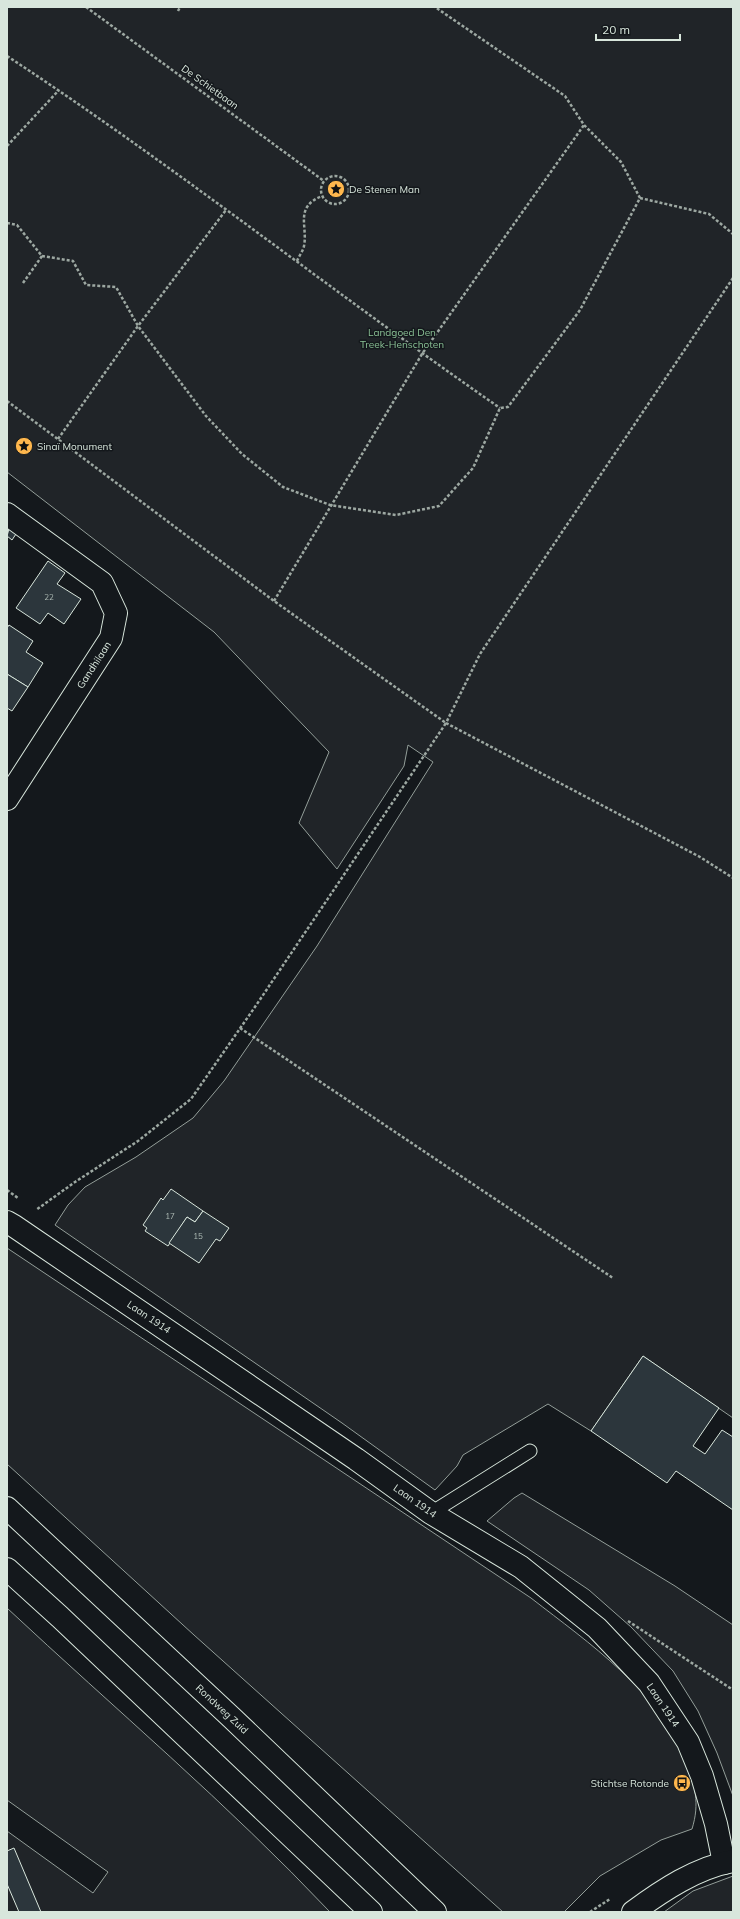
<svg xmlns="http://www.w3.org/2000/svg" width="740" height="1919" font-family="Mulish,sans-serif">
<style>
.green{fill:#202428;stroke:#939e99}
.building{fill:#2c363c;stroke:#d8e6dc}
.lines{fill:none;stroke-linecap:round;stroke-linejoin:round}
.lane-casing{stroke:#d8e6dc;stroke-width:15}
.street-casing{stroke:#d8e6dc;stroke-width:24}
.secondary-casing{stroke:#d8e6dc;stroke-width:24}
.primary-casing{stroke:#d8e6dc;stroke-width:24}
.path{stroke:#9da8a2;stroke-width:2.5;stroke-dasharray:3 2;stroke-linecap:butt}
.lane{stroke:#14181c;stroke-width:13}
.street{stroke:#14181c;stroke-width:22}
.secondary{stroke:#14181c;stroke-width:22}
.primary{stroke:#14181c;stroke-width:22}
.labels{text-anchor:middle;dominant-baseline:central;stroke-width:3;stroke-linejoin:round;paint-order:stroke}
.number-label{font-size:8px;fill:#adbab4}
.street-label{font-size:10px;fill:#d8e6dc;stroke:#14181c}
.poi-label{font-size:10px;fill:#d8e6dc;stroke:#14181c;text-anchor:start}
.park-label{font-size:10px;fill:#8ac095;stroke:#14181c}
</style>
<rect width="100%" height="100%" fill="#14181c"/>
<g class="green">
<polygon points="7,7 733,7 733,1418 643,1356 591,1431 548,1404 463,1455 457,1466 435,1490 342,1423 55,1225 68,1205 85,1187 136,1157 193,1118 224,1081 317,946 433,762 408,745 404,766 337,869 299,823 329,752 214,632 7,472"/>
<path d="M7 1248 531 1598C590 1644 657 1689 686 1761 695 1786 700 1803 692 1829L661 1840 600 1876 564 1912H503L194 1635 7 1464Z"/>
<polygon points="522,1493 675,1586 733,1625 733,1796 717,1753 698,1711 673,1671 631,1627 589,1590 487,1521 514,1498"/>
<path d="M7 1608C115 1709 228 1804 330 1912H7V1831L93 1893 108 1872 7 1800Z"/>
<polygon points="733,1876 733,1912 664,1912 693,1891"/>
</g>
<g class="building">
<polygon points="9,529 16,534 12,540 7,536"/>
<polygon points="48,561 65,573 57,584 81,599 64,624 48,613 40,624 16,608"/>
<polygon points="9,625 33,641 26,652 43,663 28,687 7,674 7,628"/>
<polygon points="7,674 28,687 12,711 7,708"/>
<polygon points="171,1189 203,1211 195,1222 187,1217 168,1246 145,1231 147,1228 143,1225 161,1198 163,1200"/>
<polygon points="203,1211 229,1228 220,1241 216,1239 199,1263 169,1243 187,1217 195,1222"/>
<polygon points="643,1356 719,1408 693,1446 705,1454 722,1430 733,1437 733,1510 676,1471 667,1483 591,1431"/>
<polygon points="14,1848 41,1912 19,1912 7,1884 7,1851"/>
</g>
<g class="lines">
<defs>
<polyline id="lane" points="431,1513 530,1451"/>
<g id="street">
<polyline points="7,514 102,583 116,613 111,638 7,799"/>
<polyline points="7,1222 14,1226 356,1459 431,1513 521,1567 597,1628 649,1683 688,1742 702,1776 716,1824 724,1863"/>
</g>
<path id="secondary" d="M633 1912C663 1890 696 1868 733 1861"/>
<g id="primary">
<polyline points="7,1508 232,1718 435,1912"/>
<polyline points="7,1569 60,1617 371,1912"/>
</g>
</defs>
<use href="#lane" class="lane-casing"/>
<use href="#street" class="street-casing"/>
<use href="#secondary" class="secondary-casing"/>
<use href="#primary" class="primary-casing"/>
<g class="path">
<polyline points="86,7 324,181"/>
<polyline points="178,11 180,7"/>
<path d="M7 56C176 167 334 293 500 408"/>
<polyline points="7,146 59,90"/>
<circle cx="335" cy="190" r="14"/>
<polyline points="640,198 709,214 733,234"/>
<polyline points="7,223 17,225 42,256 73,261 86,285 116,287 138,326 206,416 242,454 283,487 330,505 396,515 439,506 473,468 500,408 508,407 580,310 640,198 621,162 584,125 565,96 435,7"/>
<path d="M297 261C299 256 303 251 304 246 308 226 294 207 322 196"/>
<polyline points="733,278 480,654 446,723 700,857 733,878"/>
<polyline points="23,283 42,256"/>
<polyline points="7,401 274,601 446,723 257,1004 191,1099 138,1141 75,1182 36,1210"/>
<polyline points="58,439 138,326 226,210"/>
<polyline points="274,601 422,354 584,125"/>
<polyline points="240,1028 613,1278"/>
<polyline points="7,1190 18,1198"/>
<polyline points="628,1621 733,1690"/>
<polyline points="590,1912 610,1899"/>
</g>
<use href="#lane" class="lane"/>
<use href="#street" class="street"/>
<use href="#secondary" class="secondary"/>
<use href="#primary" class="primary"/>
</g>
<defs>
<symbol id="sight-disc" viewBox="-11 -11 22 22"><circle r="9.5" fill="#ffb74d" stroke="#14181c"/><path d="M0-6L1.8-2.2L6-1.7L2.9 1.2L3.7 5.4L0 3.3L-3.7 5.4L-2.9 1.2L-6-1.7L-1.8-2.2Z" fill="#111"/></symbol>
<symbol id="bus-disc" viewBox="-11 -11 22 22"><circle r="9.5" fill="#ffb74d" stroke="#14181c"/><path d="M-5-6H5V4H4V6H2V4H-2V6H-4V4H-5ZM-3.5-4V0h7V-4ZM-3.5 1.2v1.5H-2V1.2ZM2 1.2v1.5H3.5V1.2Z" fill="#111"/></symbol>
</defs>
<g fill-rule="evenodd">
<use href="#sight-disc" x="326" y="179" width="20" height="20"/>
<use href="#sight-disc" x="14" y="436" width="20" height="20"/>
<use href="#bus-disc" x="672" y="1773" width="20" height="20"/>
</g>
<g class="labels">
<g class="number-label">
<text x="49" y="597">22</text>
<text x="170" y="1216">17</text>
<text x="198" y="1236">15</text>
</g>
<g class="street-label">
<text transform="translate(210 87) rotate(36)">De Schietbaan</text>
<text transform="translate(94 665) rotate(-57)">Gandhilaan</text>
<text transform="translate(149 1317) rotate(34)">Laan 1914</text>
<text transform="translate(415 1501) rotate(35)">Laan 1914</text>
<text transform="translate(663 1705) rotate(56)">Laan 1914</text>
<text transform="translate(222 1709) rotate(43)">Rondweg Zuid</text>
</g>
<g class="poi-label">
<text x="349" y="189">De Stenen Man</text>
<text x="37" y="446">Sinaï Monument</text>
<text x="669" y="1783" text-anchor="end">Stichtse Rotonde</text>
</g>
<g class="park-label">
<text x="402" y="332">Landgoed Den<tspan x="402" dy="12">Treek-Henschoten</tspan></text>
</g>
</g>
<rect width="740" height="1919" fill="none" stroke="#d8e6dc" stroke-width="16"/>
<path d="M596 34v6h84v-6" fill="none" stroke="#d8e6dc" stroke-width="2"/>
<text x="602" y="34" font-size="12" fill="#d8e6dc" stroke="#14181c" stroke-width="3" paint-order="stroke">20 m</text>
</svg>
